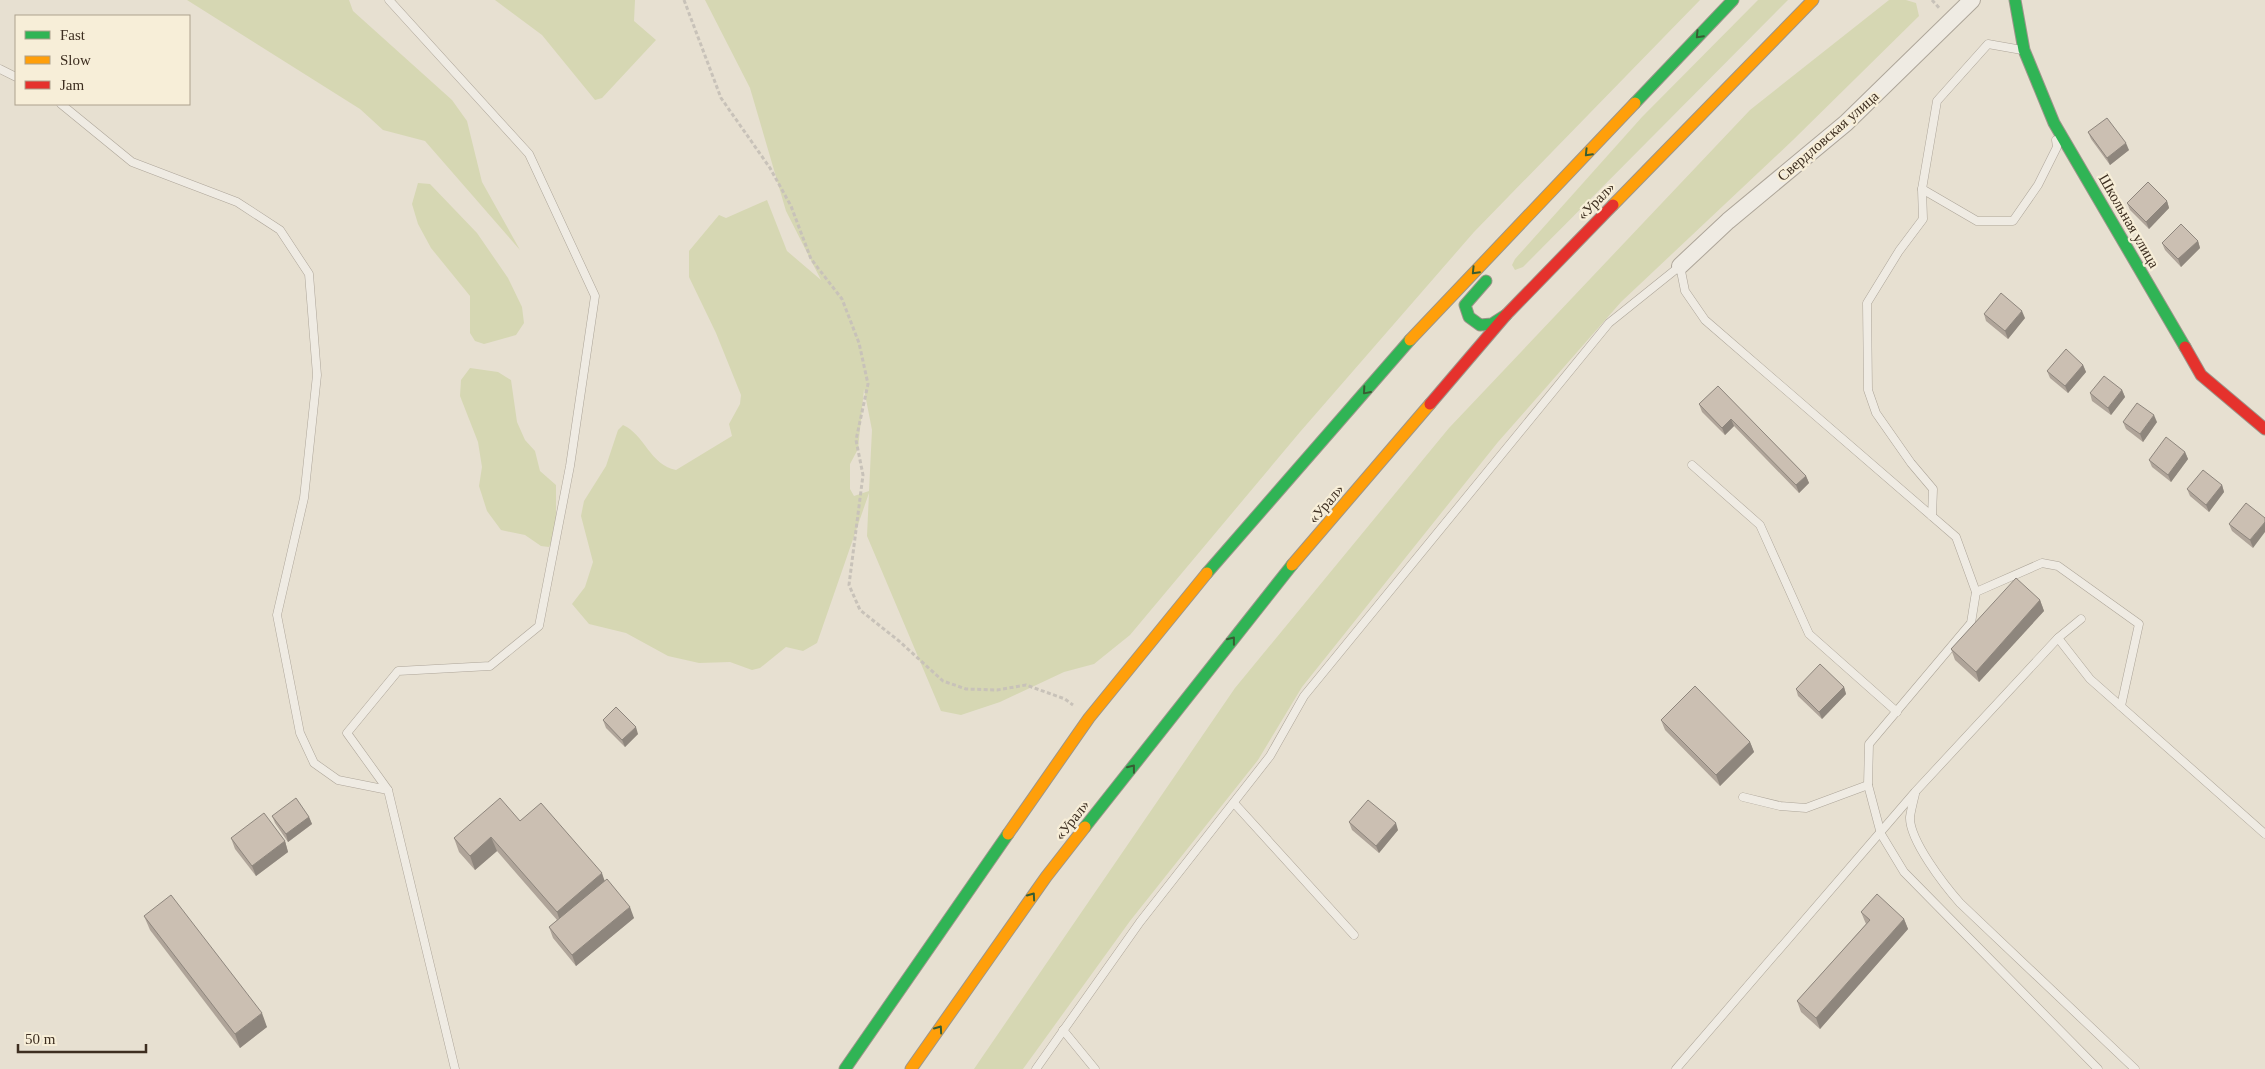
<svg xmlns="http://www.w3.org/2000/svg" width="2265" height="1069" font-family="Georgia,serif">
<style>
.green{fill:#d6d7b3;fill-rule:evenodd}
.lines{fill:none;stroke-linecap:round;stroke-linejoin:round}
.lane-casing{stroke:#ada599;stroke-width:9}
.street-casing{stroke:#ada599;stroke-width:18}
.fast-casing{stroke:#9c958a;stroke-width:13}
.slow-casing{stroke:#9c958a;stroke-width:13}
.jam-casing{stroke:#9c958a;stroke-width:13}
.path{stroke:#c8c2b9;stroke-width:3;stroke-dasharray:4 2.5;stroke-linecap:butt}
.lane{stroke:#efebe3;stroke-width:8}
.street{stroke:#efebe3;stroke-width:16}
.fast{stroke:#30b455;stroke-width:11}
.slow{stroke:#ff9f0a;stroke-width:11}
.jam{stroke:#e5322d;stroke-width:11}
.wall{fill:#afa499}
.shaded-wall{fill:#8e867d}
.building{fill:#cbbfb2;stroke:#8e867d}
.oneway{stroke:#385d33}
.labels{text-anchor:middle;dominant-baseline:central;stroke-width:4.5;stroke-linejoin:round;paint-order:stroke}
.street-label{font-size:15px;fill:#3d2e20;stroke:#f7eed8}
</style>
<rect width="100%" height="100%" fill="#e7e0d1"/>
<g class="green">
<polygon points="187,0 349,0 353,11 452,100 467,121 482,182 520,250 425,141 383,130 360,109"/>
<polygon points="495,0 635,0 634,21 656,40 602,98 595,100 542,35"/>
<path d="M705 0H1700L1474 232 1300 432 1130 635 1094 664 1064 672 1000 702 961 715 941 711 867 536 869 493 817 643 803 651 786 647 760 668 752 670 730 662 699 663 668 656 626 633 589 624 572 604 585 587 593 562 581 516 584 501 606 466 618 430 623 425C645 435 650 465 676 470L732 436 729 424 740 404 741 395 716 333 689 277V251L719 215 726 218 767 200 787 251 821 280 786 211 750 88ZM864 389 872 430 869 491 854 496 850 489V464L858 449Z"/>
<polygon points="1758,0 1788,0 1523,267 1515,270 1512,265 1515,259 1642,117"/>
<polygon points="1889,0 1906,0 1916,3 1919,16 1793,140 1621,302 1498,442 1302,687 1258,760 1130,921 1023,1069 974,1069 1235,688 1449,428 1750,110"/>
<polygon points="418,183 430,184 477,233 508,278 522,307 524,323 516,335 484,344 475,341 470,333 470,296 431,248 418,224 412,204"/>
<polygon points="470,368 498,372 511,380 517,422 525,440 535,451 540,471 556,485 556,533 549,547 541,546 525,535 501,530 487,511 479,486 482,467 478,442 460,396 461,380"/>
</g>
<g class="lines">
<defs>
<g id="lane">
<polyline points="0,69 16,77"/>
<polyline points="61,104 132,162 237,202 280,230 309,274 317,375 304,498 277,615 300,733 314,763 338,780 388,790 455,1069"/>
<polyline points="1922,189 1977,221 2013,221 2038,185 2057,147 2056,140"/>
<polyline points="1692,465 1760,525 1809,634 1897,712"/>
<polyline points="1932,516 1933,489 1911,463 1876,413 1868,390 1867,303 1899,251 1923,219 1922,189 1937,101 1988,44 2022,50"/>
<polyline points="1976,592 2042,563 2058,566 2139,624 2121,706"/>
<polyline points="2081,619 2058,638 2090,679 2265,834"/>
<polyline points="388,790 347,733 398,671 490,666 539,626 570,466 595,296 529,154 389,0"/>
<path d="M1915 794C1913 802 1911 810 1910 817 1909 840 1945 886 1960 903L2135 1069"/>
<polyline points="1743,797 1780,806 1806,808 1868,785"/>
<polyline points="1234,803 1354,935"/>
<polyline points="1063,1030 1095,1069"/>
<polyline points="1036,1069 1140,922 1270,756 1304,696 1609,323 1680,266 1685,291 1705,320 1956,537 1976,592 1971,623 1869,744 1868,785 1881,834 1904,872 2098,1069"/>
<polyline points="1676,1069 1915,792 2058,638"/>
</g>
<polyline id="street" points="1680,266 1728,221 1846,123 1972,0"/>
<g id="fast">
<polyline points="2015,0 2024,50 2054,123 2185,347"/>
<polyline points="1635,103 1733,0"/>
<polyline points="1486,281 1465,305 1469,317 1480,325 1492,324 1506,315"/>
<polyline points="1207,573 1410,340"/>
<polyline points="1085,827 1292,565"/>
<polyline points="845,1069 1008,834"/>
</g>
<g id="slow">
<polyline points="1613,205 1813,0"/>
<polyline points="1410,340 1635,103"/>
<polyline points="1292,565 1430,404"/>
<polyline points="1008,834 1089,718 1207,573"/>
<polyline points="911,1069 1046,877 1085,827"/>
</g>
<g id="jam">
<polyline points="2185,347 2201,375 2265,429"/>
<polyline points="1430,404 1506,315 1613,205"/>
</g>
</defs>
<use href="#lane" class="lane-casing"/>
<use href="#street" class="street-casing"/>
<use href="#fast" class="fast-casing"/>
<use href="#slow" class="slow-casing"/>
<use href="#jam" class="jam-casing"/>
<g class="path">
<polyline points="684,0 721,98 770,168 791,206 811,259 842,299 859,343 868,384 856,440 863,475 849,585 860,610 899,641 943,681 966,689 997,690 1026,685 1065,699 1073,705"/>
<polyline points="1932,0 1940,9"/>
</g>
<use href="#lane" class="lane"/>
<use href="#street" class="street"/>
<use href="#fast" class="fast"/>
<use href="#slow" class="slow"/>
<use href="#jam" class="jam"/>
</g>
<g class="wall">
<polygon points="2088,132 2129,150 2110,165 2091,139"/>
<polygon points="2167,201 2169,208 2149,229 2130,210 2127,203"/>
<polygon points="2198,241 2200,248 2181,267 2165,250 2162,243"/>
<polygon points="1984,314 2025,318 2008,339 1986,321"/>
<polygon points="2083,365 2086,372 2068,393 2050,378 2047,371"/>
<polygon points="1718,386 1806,476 1809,483 1799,493 1734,426 1725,435 1702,412 1699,404"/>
<polygon points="2122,390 2125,397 2111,415 2092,401 2090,393"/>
<polygon points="2123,422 2157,422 2143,442 2126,429"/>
<polygon points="2185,452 2188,459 2171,482 2152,467 2149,460"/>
<polygon points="2222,485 2224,492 2209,512 2190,496 2187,489"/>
<polygon points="2246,503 2253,548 2232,531 2229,524"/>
<polygon points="2040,600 2044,611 1979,682 1955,660 1951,649"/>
<polygon points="1844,687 1846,694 1822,719 1798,696 1796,689"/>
<polygon points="603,720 638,734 625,747 606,728"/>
<polygon points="1661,720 1750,742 1754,752 1720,786 1665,730"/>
<polygon points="272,816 309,817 312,824 288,842 275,823"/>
<polygon points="520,821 605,881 634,918 576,966 553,938 549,927 557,920 497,851 475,870 459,852 454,838"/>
<polygon points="1349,822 1398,830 1379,853 1352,830"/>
<polygon points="231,838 285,841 288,852 256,876 235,849"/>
<polygon points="1861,912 1904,919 1908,929 1820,1029 1801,1012 1797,1001 1866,924"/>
<polygon points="144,916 267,1027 240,1048 150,930"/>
</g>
<g class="shaded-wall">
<polygon points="2126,143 2129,150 2110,165 2107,158"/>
<polygon points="2167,201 2169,208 2149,229 2146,222"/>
<polygon points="2198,241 2200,248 2181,267 2178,259"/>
<polygon points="2022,311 2025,318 2008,339 2005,331"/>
<polygon points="2083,365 2086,372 2068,393 2065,386"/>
<polygon points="2122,390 2125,397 2111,415 2108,408"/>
<polygon points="2154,415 2157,422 2143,442 2140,434"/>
<polygon points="1731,419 1734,426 1725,435 1722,428"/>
<polygon points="2185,452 2188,459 2171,482 2168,475"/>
<polygon points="1806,476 1809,483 1799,493 1796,485"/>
<polygon points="2222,485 2224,492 2209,512 2206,505"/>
<polygon points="2265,522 2265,532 2253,548 2250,540"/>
<polygon points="2040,600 2044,611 1979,682 1976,672"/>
<polygon points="1844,687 1846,694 1822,719 1819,712"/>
<polygon points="636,727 638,734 625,747 622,740"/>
<polygon points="1750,742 1754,752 1720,786 1716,775"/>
<polygon points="309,817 312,824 288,842 286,834"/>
<polygon points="1396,823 1398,830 1379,853 1376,846"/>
<polygon points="491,837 497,851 475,870 470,856"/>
<polygon points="285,841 288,852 256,876 252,866"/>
<polygon points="602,873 607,888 562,927 557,912"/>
<polygon points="630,907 634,918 576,966 572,955"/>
<polygon points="1904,919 1908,929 1820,1029 1816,1018"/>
<polygon points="262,1013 267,1027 240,1048 235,1034"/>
</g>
<g class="building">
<polygon points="2107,118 2126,143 2107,158 2088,132"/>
<polygon points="2148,182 2167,201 2146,222 2127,203"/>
<polygon points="2181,224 2198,241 2178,259 2162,243"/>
<polygon points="2001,293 2022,311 2005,331 1984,314"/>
<polygon points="2066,349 2083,365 2065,386 2047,371"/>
<polygon points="2104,376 2122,390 2108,408 2090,393"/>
<polygon points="1718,386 1806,476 1796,485 1731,419 1722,428 1699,404"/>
<polygon points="2137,403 2154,415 2140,434 2123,422"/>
<polygon points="2166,437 2185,452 2168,475 2149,460"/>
<polygon points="2203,470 2222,485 2206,505 2187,489"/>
<polygon points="2246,503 2265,518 2265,522 2250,540 2229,524"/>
<polygon points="2016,578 2040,600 1976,672 1951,649"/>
<polygon points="1820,664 1844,687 1819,712 1796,689"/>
<polygon points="1695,686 1750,742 1716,775 1661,720"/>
<polygon points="616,707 636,727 622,740 603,720"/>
<polygon points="296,798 309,817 286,834 272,816"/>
<polygon points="500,798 520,821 541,803 602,873 557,912 491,837 470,856 454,838"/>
<polygon points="1368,800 1396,823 1376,846 1349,822"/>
<polygon points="264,813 285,841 252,866 231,838"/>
<polygon points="607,879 630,907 572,955 549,927"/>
<polygon points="1877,894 1904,919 1816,1018 1797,1001 1870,920 1861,912"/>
<polygon points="171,895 262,1013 235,1034 144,916"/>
</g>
<defs><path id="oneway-chevron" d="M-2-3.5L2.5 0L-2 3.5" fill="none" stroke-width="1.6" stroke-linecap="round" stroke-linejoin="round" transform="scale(1.25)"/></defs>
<g class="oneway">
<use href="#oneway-chevron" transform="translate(1699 35) rotate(134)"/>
<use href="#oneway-chevron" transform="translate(1588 153) rotate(134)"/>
<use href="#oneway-chevron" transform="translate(1475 271) rotate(134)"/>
<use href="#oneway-chevron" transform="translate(1366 391) rotate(131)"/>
<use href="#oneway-chevron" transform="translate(1232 640) rotate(-52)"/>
<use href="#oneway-chevron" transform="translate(1132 768) rotate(-52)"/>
<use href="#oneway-chevron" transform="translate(1032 896) rotate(-55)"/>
<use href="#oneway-chevron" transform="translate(939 1029) rotate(-55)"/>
</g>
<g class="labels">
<g class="street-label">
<text transform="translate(1828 136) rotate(-41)">Свердловская улица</text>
<text transform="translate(1596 201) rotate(-46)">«Урал»</text>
<text transform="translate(2129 221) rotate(60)">Школьная улица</text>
<text transform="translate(1326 504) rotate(-50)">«Урал»</text>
<text transform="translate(1072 820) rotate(-52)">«Урал»</text>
</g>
</g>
<rect x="15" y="15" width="175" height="90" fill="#f7eed8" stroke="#ada18e"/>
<rect x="25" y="31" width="25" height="8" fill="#30b455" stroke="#ada18e"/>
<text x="60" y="40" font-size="15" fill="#3d2e20">Fast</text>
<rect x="25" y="56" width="25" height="8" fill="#ff9f0a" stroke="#ada18e"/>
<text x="60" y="65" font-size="15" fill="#3d2e20">Slow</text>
<rect x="25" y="81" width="25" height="8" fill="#e5322d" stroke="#ada18e"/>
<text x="60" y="90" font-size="15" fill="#3d2e20">Jam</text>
<path d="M18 1044v8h128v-8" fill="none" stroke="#3d2e20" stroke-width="2.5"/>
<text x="25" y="1044" font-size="15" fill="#3d2e20" stroke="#f7eed8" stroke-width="4" paint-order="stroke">50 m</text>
</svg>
